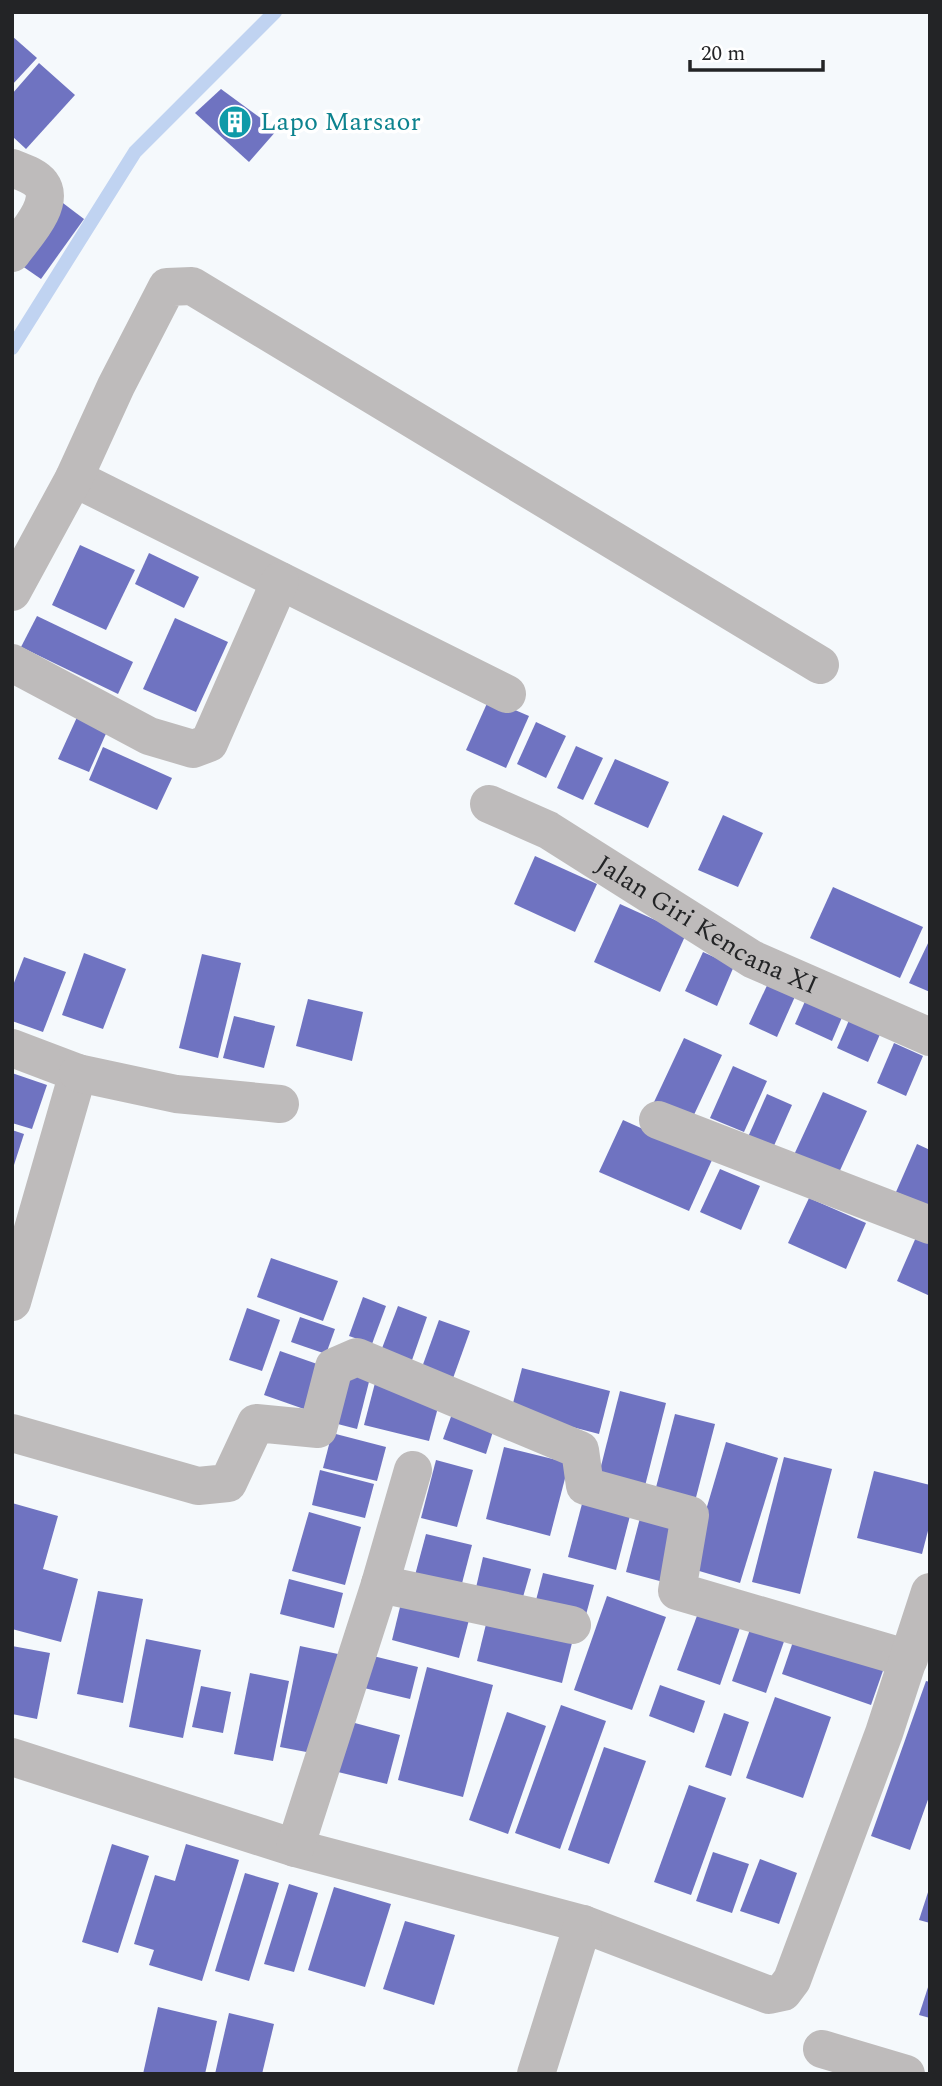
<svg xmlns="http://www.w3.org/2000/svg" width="942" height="2086" font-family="Spectral,serif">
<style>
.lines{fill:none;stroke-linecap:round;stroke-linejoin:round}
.stream{stroke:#c0d3f1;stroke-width:14}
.building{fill:#6f73c1}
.minor{stroke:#bebbbb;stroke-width:38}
.labels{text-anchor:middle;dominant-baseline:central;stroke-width:7;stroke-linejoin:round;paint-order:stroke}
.culture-label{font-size:26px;fill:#0d838f;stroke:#fff;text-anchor:start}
.street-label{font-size:26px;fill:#232426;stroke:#fff}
</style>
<rect width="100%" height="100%" fill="#f5f9fc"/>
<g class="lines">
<polyline class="stream" points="12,348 135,152 275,12"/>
</g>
<g class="building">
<polygon points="12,36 37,58 12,85"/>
<polygon points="39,63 75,95 26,149 12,136 12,94"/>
<polygon points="221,89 277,130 249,162 195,113"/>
<polygon points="55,197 84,219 41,279 12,259"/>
<polygon points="80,545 135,570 106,630 52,605"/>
<polygon points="149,553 199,577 184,608 135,584"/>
<polygon points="37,616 133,662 118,694 21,647"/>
<polygon points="175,618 228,642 196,712 143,689"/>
<polygon points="489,699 529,716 506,768 466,750"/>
<polygon points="78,715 108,729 89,772 58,759"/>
<polygon points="536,722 566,736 546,778 517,764"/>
<polygon points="576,746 603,758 583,800 557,788"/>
<polygon points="103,747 172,778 157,810 89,780"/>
<polygon points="615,759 669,782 648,828 594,804"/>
<polygon points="723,815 763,833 738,887 698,870"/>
<polygon points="535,856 597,884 575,932 514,904"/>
<polygon points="833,887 923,927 900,978 810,938"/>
<polygon points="620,904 686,934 660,992 594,962"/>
<polygon points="930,939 930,992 909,983"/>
<polygon points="703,952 734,966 717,1006 685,991"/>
<polygon points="84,953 126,969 103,1029 62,1015"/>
<polygon points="202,954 241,963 218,1058 179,1048"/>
<polygon points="24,957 66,972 43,1032 12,1021 12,988"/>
<polygon points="770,979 797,992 777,1037 749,1024"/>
<polygon points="308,999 363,1012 352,1061 296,1046"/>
<polygon points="806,999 843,1015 832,1041 795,1024"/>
<polygon points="234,1016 275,1026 264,1068 223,1058"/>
<polygon points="850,1018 881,1032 868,1062 837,1048"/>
<polygon points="684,1038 722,1055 692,1119 654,1102"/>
<polygon points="894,1043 923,1056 906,1096 877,1083"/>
<polygon points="733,1066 767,1081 744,1132 710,1118"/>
<polygon points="12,1073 47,1085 32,1129 12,1123"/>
<polygon points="823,1092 867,1111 837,1177 793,1157"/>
<polygon points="767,1094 792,1105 773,1148 748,1137"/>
<polygon points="623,1120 712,1160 689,1211 599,1172"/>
<polygon points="12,1130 24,1134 13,1168 12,1168"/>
<polygon points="917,1144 930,1150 930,1206 896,1192"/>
<polygon points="720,1169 760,1186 741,1230 700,1212"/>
<polygon points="809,1198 866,1223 846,1269 788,1243"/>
<polygon points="917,1235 930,1241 930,1296 897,1281"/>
<polygon points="271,1258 338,1281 323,1321 257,1297"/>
<polygon points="363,1297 386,1306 372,1344 349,1336"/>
<polygon points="398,1306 427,1317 411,1363 381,1351"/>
<polygon points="247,1308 280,1320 262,1371 229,1360"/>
<polygon points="300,1317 335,1329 326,1354 291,1342"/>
<polygon points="439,1320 470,1331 452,1381 421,1370"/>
<polygon points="280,1351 320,1365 304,1409 264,1395"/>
<polygon points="345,1367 371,1374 357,1429 330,1422"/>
<polygon points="522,1368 610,1391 599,1434 511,1411"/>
<polygon points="375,1383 440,1400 429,1441 364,1425"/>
<polygon points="620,1391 666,1403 645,1486 599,1474"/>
<polygon points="453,1411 495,1425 486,1454 443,1439"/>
<polygon points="675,1414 715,1424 693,1509 653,1499"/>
<polygon points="332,1433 386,1447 377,1481 323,1468"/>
<polygon points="726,1442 778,1458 740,1583 689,1568"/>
<polygon points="504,1447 569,1463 550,1536 486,1519"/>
<polygon points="784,1457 832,1469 800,1594 752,1582"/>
<polygon points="436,1460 473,1470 457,1527 421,1518"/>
<polygon points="320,1470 374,1484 365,1518 312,1505"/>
<polygon points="874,1471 930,1485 930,1523 922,1554 857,1538"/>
<polygon points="583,1500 631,1512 616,1570 568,1557"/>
<polygon points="12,1503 58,1516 43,1569 78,1579 61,1642 12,1629"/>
<polygon points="309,1512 361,1527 345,1585 292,1571"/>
<polygon points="640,1518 681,1529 667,1583 626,1572"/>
<polygon points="426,1534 472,1545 460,1591 414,1579"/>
<polygon points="483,1557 531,1569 521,1604 475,1592"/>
<polygon points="543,1573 594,1585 584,1622 534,1608"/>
<polygon points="289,1579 343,1593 334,1628 280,1614"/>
<polygon points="98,1591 143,1599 123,1703 77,1694"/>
<polygon points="607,1596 666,1617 632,1710 574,1690"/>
<polygon points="402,1599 470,1616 459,1658 392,1640"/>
<polygon points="701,1605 743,1619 720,1685 677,1670"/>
<polygon points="488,1616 573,1639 562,1683 477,1661"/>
<polygon points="754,1618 788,1630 766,1693 732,1681"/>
<polygon points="797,1630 886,1662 871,1705 782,1674"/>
<polygon points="146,1639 201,1650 183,1738 129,1727"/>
<polygon points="12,1646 50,1653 37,1719 12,1714"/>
<polygon points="300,1646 338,1654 317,1754 280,1747"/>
<polygon points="369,1655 418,1667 410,1699 360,1687"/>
<polygon points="427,1667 493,1685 463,1797 398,1780"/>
<polygon points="250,1673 289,1681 273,1761 234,1754"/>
<polygon points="926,1681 930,1682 930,1794 910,1850 871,1836"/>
<polygon points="660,1685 705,1701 694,1733 649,1716"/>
<polygon points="201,1686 231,1692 223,1733 192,1727"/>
<polygon points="775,1697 831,1717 803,1798 746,1778"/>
<polygon points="561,1705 606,1721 560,1849 515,1833"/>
<polygon points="507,1712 546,1726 508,1834 469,1820"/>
<polygon points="724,1713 749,1722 731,1776 705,1767"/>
<polygon points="351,1722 400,1735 387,1784 338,1772"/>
<polygon points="604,1747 646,1761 609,1864 568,1850"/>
<polygon points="689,1785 726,1798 691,1895 654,1882"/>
<polygon points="112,1844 149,1856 118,1953 82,1942"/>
<polygon points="186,1844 239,1860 202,1981 149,1965 154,1950 134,1944 155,1875 175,1881"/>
<polygon points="713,1852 749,1864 732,1913 696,1901"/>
<polygon points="760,1859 797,1873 779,1924 740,1911"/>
<polygon points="245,1873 279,1883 249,1981 215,1971"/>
<polygon points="289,1884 318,1893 294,1972 264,1964"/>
<polygon points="930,1886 930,1923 919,1920"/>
<polygon points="334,1887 391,1904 365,1987 308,1970"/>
<polygon points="405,1921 455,1935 434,2005 383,1989"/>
<polygon points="930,1981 930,2018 919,2015"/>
<polygon points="158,2007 217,2021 205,2074 143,2074"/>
<polygon points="229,2013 274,2024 262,2074 215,2074"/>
</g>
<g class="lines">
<g class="minor">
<path d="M12 168C22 172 35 176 41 184 56 204 23 237 12 253"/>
<polyline points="74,478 507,694"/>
<polyline points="12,592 74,478 116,386 167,287 192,286 820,665"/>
<polyline points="12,663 149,736 193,749 209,743 280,581"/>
<path id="s1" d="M489 804 548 830 752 959 930 1037"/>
<polyline points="12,1048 78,1073 12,1302"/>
<polyline points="78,1073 176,1094 280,1104"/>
<polyline points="658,1120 930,1225"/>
<polyline points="12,1433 198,1486 228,1483 256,1423 318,1429 334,1367 357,1357 580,1450 585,1486 690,1515 677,1591 909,1659"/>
<polyline points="380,1584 572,1625"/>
<polyline points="12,1757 295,1848 583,1924 769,1995 783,1992 792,1980 884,1733 930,1592"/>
<polyline points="295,1848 380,1584 413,1470"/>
<polyline points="822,2049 906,2074"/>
<polyline points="536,2074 583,1924"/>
</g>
</g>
<defs>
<symbol id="building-disc" viewBox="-11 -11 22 22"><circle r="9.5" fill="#0f9aa8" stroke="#fff"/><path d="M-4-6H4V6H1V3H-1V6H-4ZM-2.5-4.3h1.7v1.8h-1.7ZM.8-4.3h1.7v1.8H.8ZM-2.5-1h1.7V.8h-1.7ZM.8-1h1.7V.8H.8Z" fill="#fff"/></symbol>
</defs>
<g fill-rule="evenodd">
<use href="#building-disc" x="216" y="103" width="38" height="38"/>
</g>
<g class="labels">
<g class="culture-label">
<text x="260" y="122">Lapo Marsaor</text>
</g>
<g class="street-label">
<text stroke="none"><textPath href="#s1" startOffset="250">Jalan Giri Kencana XI</textPath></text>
</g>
</g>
<rect width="942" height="2086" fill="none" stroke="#232426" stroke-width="28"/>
<path d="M690 60v10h133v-10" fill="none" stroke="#232426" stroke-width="3.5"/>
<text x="701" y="60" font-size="21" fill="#232426" stroke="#ffffff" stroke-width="5" paint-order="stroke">20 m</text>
</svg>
